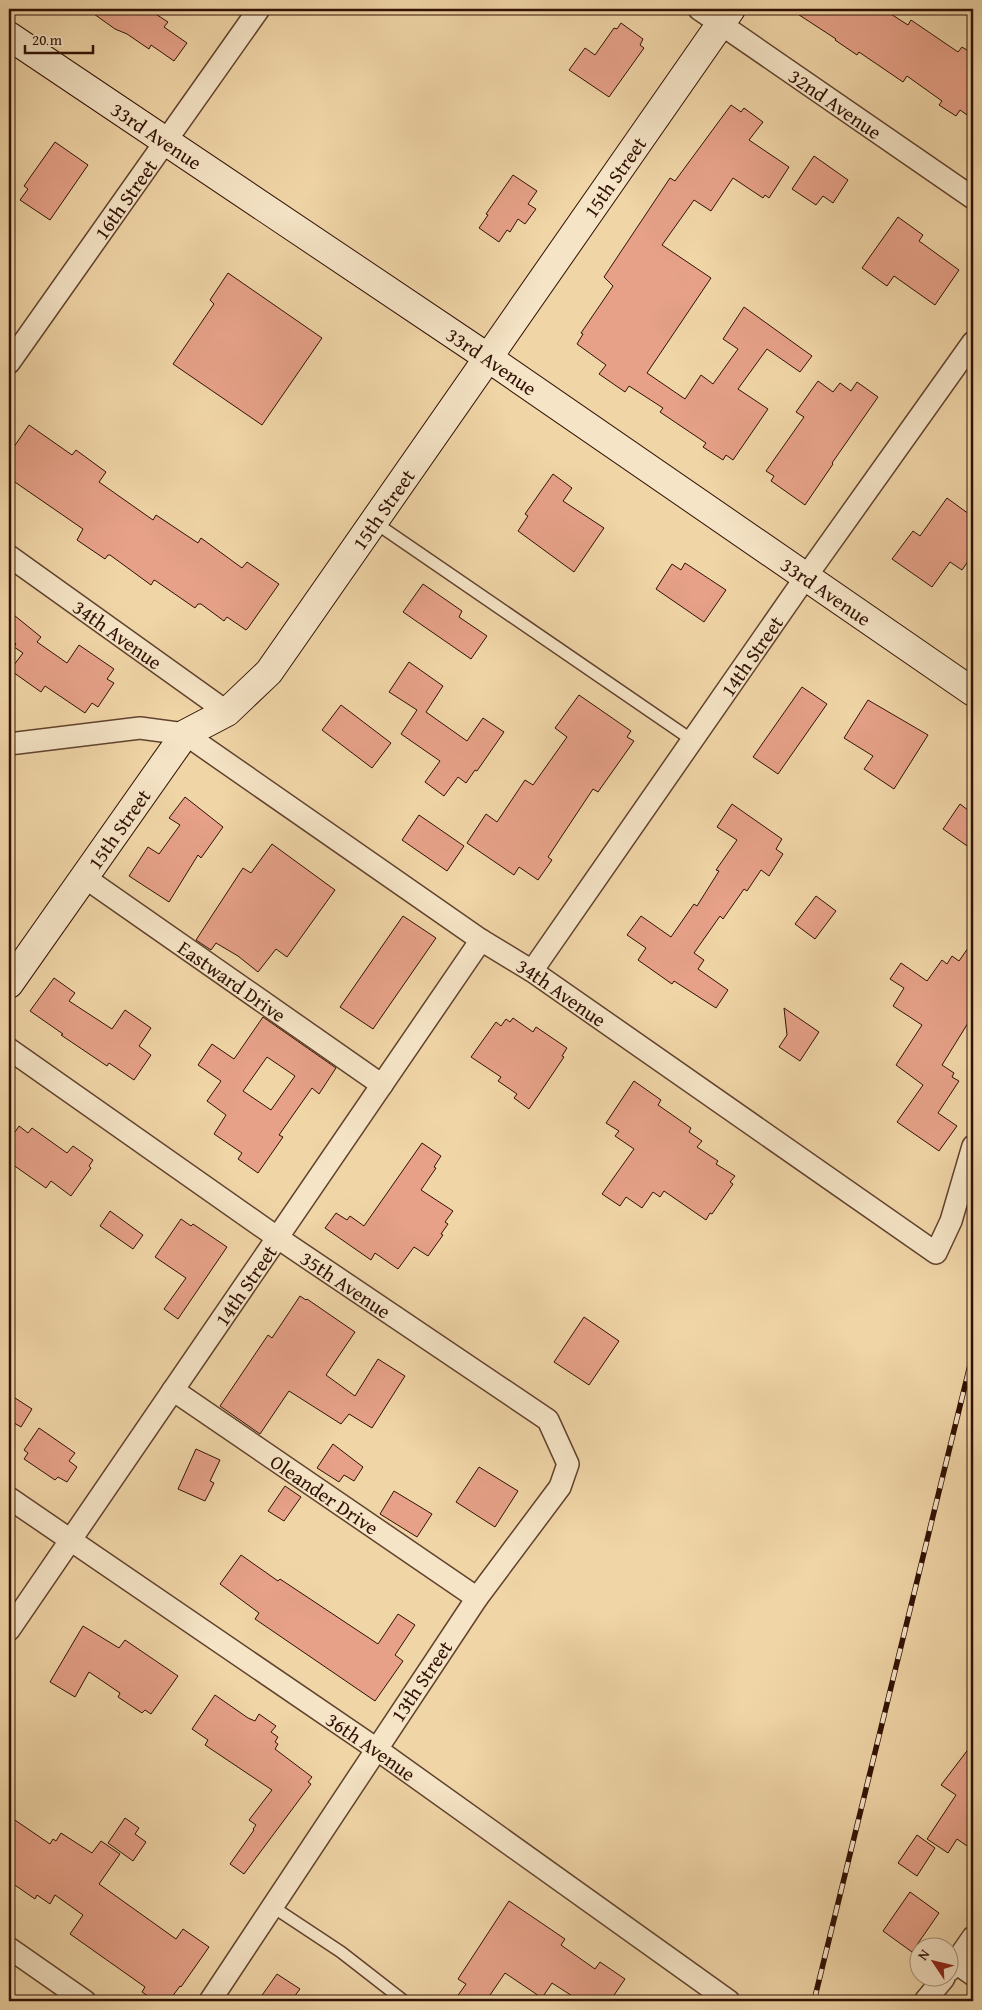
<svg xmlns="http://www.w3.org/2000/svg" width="982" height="2010" font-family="'Gentium Book Plus',serif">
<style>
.building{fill:#e6a188;stroke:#311104;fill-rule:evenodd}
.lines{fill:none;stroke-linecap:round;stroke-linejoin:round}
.lane-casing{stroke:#61422d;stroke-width:14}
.street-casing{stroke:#61422d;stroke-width:24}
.secondary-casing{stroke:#311104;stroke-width:30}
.lane{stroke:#f5e4c6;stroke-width:11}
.street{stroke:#f5e4c6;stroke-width:21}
.secondary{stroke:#f5e4c6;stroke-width:28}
.rail-casing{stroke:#311104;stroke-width:5.5}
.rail{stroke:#f5e4c6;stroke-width:4;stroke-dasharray:11;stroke-linecap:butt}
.labels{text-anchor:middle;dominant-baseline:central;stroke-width:4;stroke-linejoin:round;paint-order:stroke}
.street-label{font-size:20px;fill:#311104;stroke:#f5e4c6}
</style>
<rect width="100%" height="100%" fill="#f0d5a7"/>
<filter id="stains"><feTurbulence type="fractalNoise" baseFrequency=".004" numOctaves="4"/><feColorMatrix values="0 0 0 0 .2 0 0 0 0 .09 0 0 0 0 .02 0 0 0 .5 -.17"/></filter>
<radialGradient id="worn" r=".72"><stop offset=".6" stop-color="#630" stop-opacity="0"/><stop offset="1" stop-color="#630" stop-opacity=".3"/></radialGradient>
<g class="building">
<polygon points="87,9 148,9 168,22 164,27 187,43 174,61 151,45 149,49 127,34 115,29"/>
<polygon points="790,9 883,9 908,25 911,20 958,52 962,47 973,54 973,119 960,110 956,116 939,105 942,101 907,76 903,82 859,52 857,55 835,40 836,39"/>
<polygon points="621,23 643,39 640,45 644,48 609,97 569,70 585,48 595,55 614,28 617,29"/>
<polygon points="731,105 741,112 744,108 763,122 749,140 789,167 769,198 765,195 763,198 733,178 711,211 694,200 662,245 711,278 647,373 685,399 701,375 713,384 738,349 723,339 744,307 812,356 800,372 767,349 738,389 768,409 733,460 726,455 723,460 703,447 706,443 660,412 663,408 629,386 625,392 599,374 606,365 577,344 583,334 581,333 613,286 604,277 670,178 675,181"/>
<polygon points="55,142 88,165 50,220 20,200 28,189 24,186"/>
<polygon points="814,156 848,180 833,203 823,196 816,205 792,189"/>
<polygon points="513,175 537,191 528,204 536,209 525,224 518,219 510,232 507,230 499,242 479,228 488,215 486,214"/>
<polygon points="898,217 923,235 919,241 959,270 935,305 894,276 887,286 862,268"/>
<polygon points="228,273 322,338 262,425 173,364 214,304 210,300"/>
<polygon points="818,381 833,392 840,383 851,391 857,382 878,397 832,463 833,464 805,505 771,481 774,476 766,471 804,417 796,412"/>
<polygon points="29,425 72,455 76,450 106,472 99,482 153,520 156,515 198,543 201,538 242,568 247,562 279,584 248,628 246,630 227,617 224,621 201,604 198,604 195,608 156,581 154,580 151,585 110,555 108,555 105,559 77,540 83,529 9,478 9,454"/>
<polygon points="553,474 572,488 563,501 604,528 574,572 518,531 528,516 525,514"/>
<polygon points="947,498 973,517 973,554 962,570 950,562 932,587 892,559 913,531 920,536"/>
<polygon points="685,563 726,590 704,622 656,589 672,564 681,570"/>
<polygon points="423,584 462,611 459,617 487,636 471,659 403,612"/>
<polygon points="9,611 41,637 37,642 67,663 79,645 114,669 107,679 114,683 98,707 92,703 85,713 45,686 41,692 10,670 23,653 14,647 16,644 9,638"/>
<polygon points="409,662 443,686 426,712 467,741 483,718 504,732 477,771 475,770 466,783 458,777 444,796 425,782 440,761 401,734 417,710 389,692"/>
<polygon points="802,687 827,704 778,774 753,757"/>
<polygon points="579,695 631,731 627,737 634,741 598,792 593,789 548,857 552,860 538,880 519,867 514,875 467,843 486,814 497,822 525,780 533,785 567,737 555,728"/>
<polygon points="868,700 928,735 894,789 864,769 873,756 844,738"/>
<polygon points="341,705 391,743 372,768 322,730"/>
<polygon points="185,797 223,827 201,858 198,855 169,902 129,876 148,847 159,854 180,825 169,818"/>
<polygon points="732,804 782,839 776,849 783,854 769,876 761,870 747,891 744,889 723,919 720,916 694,953 704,960 698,969 728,990 716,1008 674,981 672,984 638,960 646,948 627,935 641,916 671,937 694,904 697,906 719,871 716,870 737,840 717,827"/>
<polygon points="960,804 973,814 973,850 943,829"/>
<polygon points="419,815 464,846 447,871 402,840"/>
<polygon points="272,844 335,890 287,957 276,949 258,972 238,956 216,943 211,950 196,940 243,868 251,873"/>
<polygon points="816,896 836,911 815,939 795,924"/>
<polygon points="403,916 436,938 373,1029 340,1007"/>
<polygon points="973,941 973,1015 942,1065 954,1073 952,1077 959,1081 938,1113 957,1126 939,1151 897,1122 923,1085 896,1065 922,1025 893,1006 904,988 890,979 901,963 927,981 942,960 947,964 952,956 959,961"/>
<polygon points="54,978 75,993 69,1001 112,1029 125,1010 151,1028 139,1046 151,1055 134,1080 109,1063 107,1066 61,1035 63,1034 30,1011"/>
<polygon points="784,1008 819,1032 800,1061 779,1047 787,1035"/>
<path d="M263 1017 336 1068 319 1094 312 1088 279 1135 283 1137 258 1173 238 1159 242 1153 214 1134 226 1115 207 1101 221 1081 198 1065 212 1044 234 1059ZM267 1057 295 1076 271 1110 243 1091Z"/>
<polygon points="513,1018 533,1032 536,1027 567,1048 562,1056 564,1057 529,1109 514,1098 517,1094 498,1081 501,1077 471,1057 496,1022 501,1026 506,1019 510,1022"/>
<polygon points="634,1081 661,1100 658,1105 691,1128 689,1132 702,1141 697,1147 718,1161 716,1164 735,1176 730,1182 733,1184 712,1214 710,1213 706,1220 664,1191 660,1197 653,1192 642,1208 626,1197 620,1206 602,1194 634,1149 615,1136 619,1131 606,1123"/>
<polygon points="19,1126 28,1133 32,1128 67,1153 73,1146 93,1160 89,1166 91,1168 71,1196 51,1181 46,1188 9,1162 9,1141"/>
<polygon points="422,1143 441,1156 434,1167 436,1168 421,1190 453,1211 445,1222 448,1224 441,1234 443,1235 428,1256 414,1247 398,1269 375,1253 371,1260 325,1228 336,1213 347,1220 350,1216 364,1226"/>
<polygon points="110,1211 143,1235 133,1249 100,1226"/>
<polygon points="181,1219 191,1226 193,1224 227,1247 178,1319 164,1309 186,1278 155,1257"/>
<polygon points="300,1296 306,1300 307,1299 355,1332 326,1375 355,1396 378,1359 405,1376 372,1428 349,1414 341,1424 289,1391 260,1434 220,1406 268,1335 272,1338"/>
<polygon points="584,1317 619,1341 589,1385 554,1362"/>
<polygon points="9,1394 32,1409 21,1427 9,1420"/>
<polygon points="39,1428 75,1453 69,1461 77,1467 67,1482 58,1477 55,1480 24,1459 28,1453 24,1450"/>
<polygon points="333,1444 363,1467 354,1481 344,1475 339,1482 317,1468"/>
<polygon points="196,1449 220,1460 210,1481 214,1483 205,1501 178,1489"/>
<polygon points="479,1467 518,1491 495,1527 456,1502"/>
<polygon points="285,1486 301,1497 284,1521 268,1511"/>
<polygon points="394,1491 432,1514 417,1537 380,1514"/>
<polygon points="241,1555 278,1581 280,1579 378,1644 398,1614 415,1625 395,1655 403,1661 375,1701 255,1619 259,1613 220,1584"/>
<polygon points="83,1626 119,1648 125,1640 178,1676 151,1714 145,1710 142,1713 118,1697 120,1693 89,1672 75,1697 50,1682"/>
<polygon points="215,1695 248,1718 255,1721 259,1714 276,1726 271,1732 278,1737 275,1742 278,1744 275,1749 312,1777 308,1782 311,1784 305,1792 244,1874 230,1864 254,1830 253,1829 256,1825 249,1820 272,1790 205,1745 208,1740 192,1729"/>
<polygon points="973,1743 973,1850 957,1839 948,1853 927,1839 956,1795 941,1785"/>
<polygon points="9,1816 50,1844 53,1839 56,1841 61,1833 92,1853 101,1841 120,1854 99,1884 176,1939 183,1929 209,1947 181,1987 180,1986 169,2001 155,2001 142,1992 145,1987 70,1934 83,1915 55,1895 50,1904 37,1895 35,1899 9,1881"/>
<polygon points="125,1818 139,1828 135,1834 146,1842 133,1861 108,1843"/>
<polygon points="917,1835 935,1848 917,1876 898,1863"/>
<polygon points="910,1892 939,1913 912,1952 883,1931"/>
<polygon points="509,1901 565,1939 561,1945 595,1969 600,1962 625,1979 610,2001 580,2001 552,1983 542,1998 505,1973 486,2001 454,2001 466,1984 458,1979"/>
<polygon points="277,1974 300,1989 291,2001 258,2001"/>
</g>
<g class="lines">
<defs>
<g id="lane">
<polyline points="374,522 692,740"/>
<polyline points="273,1907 341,1952 404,2001"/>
</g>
<g id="street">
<path id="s1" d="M699 9 973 198"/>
<path id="s2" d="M9 363 259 9"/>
<path id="s3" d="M9 556 227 712"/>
<path id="s4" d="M9 744 140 728 185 734 481 940 532 971 936 1253 951 1221 973 1146"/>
<path id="s5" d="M84 877 382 1085"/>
<path id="s6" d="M532 971 805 578 973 342"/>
<path id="s7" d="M9 1049 278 1238 548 1420 568 1464 560 1487 477 1598 210 2001"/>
<path id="s8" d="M173 1390 477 1598"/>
<path id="s9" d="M9 1498 375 1748 729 2001"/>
<path id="s10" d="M9 1630 481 940"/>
<polyline points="9,1948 85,2001"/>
<polyline points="956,1963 973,1975"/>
<polyline points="950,1970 973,1937"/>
<polyline points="925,2001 944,1978"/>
</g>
<g id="secondary">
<path id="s11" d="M9 36 487 357 973 692"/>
<path id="s12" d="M9 984 185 734 227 712 269 672 731 9"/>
</g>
</defs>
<use href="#lane" class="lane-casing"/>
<use href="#street" class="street-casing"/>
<use href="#secondary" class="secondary-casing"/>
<use href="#lane" class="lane"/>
<use href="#street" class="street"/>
<use href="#secondary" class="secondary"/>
<defs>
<polyline id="rail" points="814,2001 973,1353"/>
</defs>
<use href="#rail" class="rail-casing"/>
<use href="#rail" class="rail"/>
</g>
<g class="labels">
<g class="street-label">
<text stroke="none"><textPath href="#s1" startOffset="166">32nd Avenue</textPath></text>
<text stroke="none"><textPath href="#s11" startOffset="178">33rd Avenue</textPath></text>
<text stroke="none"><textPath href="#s12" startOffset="1015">15th Street</textPath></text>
<text stroke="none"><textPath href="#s2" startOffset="201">16th Street</textPath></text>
<text stroke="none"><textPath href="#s11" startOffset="582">33rd Avenue</textPath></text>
<text stroke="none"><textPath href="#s12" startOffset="610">15th Street</textPath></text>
<text stroke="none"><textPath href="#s11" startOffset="988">33rd Avenue</textPath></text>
<text stroke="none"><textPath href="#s3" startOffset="134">34th Avenue</textPath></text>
<text stroke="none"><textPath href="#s6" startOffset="384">14th Street</textPath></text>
<text stroke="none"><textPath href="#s12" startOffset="190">15th Street</textPath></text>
<text stroke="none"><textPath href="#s5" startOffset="181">Eastward Drive</textPath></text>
<text stroke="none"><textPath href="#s4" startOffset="634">34th Avenue</textPath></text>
<text stroke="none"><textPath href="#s7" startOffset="411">35th Avenue</textPath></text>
<text stroke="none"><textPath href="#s10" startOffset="418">14th Street</textPath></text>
<text stroke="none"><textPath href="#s8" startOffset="184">Oleander Drive</textPath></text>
<text transform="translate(421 1681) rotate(-56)">13th Street</text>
<text stroke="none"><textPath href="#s9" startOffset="439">36th Avenue</textPath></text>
</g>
</g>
<rect width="982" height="2010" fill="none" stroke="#f0d5a7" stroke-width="30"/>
<rect x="10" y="10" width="962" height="1990" fill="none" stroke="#311104" stroke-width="2.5"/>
<rect x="15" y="15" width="952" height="1980" fill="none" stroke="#311104"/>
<g transform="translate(934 1962) rotate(305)"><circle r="24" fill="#f5e4c6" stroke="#a79078"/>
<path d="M0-4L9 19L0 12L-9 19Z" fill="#8f2418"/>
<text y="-8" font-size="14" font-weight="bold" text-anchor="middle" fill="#311104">N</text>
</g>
<path d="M25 45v8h68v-8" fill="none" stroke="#311104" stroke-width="2.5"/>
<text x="32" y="45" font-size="15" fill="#311104" stroke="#f5e4c6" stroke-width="4" paint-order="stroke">20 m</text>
<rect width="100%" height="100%" filter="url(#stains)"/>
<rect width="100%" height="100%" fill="url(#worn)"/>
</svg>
